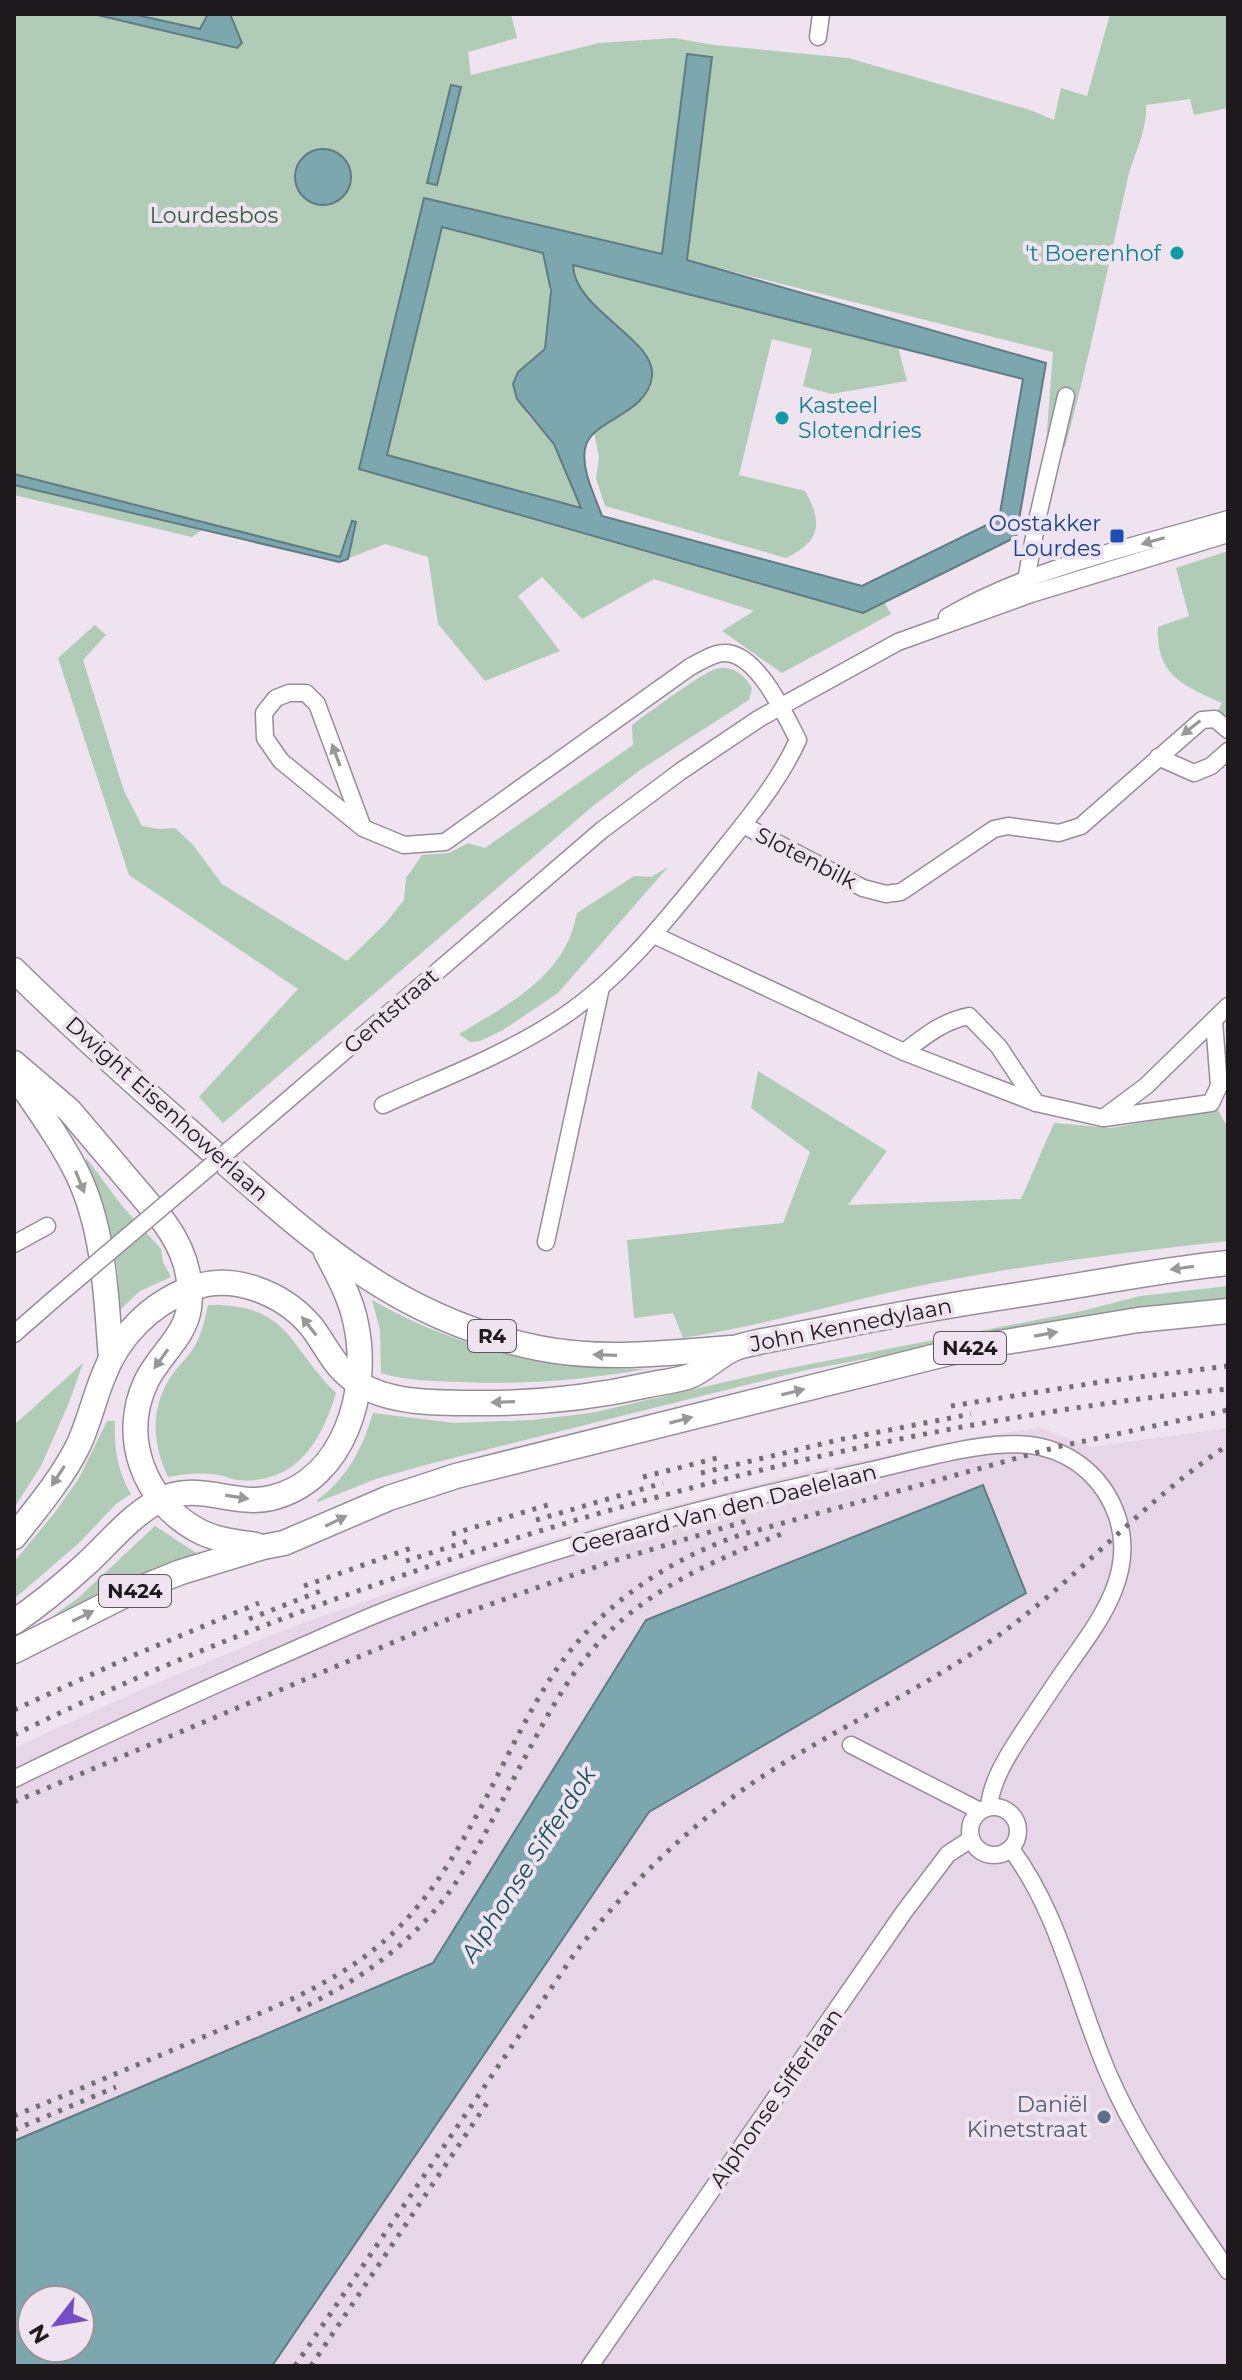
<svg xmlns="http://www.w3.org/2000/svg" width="1242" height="2380" font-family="Montserrat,sans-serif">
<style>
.built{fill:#e6d6e8}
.green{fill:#b0ccb6}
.water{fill:#7da7af;stroke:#607c83;stroke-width:2;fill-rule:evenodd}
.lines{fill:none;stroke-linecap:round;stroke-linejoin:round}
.minor-casing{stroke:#978d98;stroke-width:19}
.highway-casing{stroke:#978d98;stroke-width:27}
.minor{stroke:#fff;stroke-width:16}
.highway{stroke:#fff;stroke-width:24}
.rail{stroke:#756e75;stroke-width:5;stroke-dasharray:4 8;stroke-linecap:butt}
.minor-bridge-casing{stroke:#978d98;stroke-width:19;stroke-linecap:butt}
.minor-bridge{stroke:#fff;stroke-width:16}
.oneway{fill:#999899}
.culture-dot{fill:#0f9aa8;stroke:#eee3ef;stroke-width:3}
.transit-dot{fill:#1a4fb4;stroke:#eee3ef;stroke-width:3}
.service-dot{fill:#5c6f8a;stroke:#eee3ef;stroke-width:3}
.labels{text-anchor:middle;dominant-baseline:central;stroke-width:8;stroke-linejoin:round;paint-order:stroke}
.shield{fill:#eee3ef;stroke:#5c565c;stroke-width:2}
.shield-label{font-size:20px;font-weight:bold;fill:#1d191d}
.park-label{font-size:22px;fill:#31603e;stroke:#eee3ef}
.culture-label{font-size:22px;fill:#0d838f;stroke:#eee3ef;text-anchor:end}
.transit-label{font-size:22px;fill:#164399;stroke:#eee3ef;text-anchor:end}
.street-label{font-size:22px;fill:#1d191d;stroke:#eee3ef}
.service-label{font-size:22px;fill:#4e5e75;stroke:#eee3ef;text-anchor:end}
.water-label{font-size:24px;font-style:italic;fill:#14515b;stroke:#eee3ef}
</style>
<rect width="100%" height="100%" fill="#eee3ef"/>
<polygon class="built" points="1041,1428 1091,1447 1228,1428 1228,2366 272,2366 649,1812 1026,1593 646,1620 433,1963 14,2141 14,1748 145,1688 302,1623 513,1551 636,1515 809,1471 980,1436"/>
<g class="green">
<path d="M14 14H511L517 38 468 52 471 75 599 43 674 38 714 45 848 58 1030 110 1054 120 1061 88 1087 96 1110 14H1228V108L1194 115 1190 99 1146 105C1147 134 1133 154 1127 182 1107 271 1089 360 1065 447L1046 444 1053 352 686 260 711 57 687 54 662 254 424 198 359 469 863 613 884 602 891 614 782 673 722 631 754 611 654 579 582 619 542 577 518 596 560 651 485 681 438 624 428 557 385 544 339 562 202 530 192 537 14 495Z"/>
<path d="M442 227 543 253C551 289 553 313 545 349L525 365 527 414 554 444 582 509 387 455Z"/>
<path d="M573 265 898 347 907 381 831 394 803 386 812 349 772 339 739 475 805 491C823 523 821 541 786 558L605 506 596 478 599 457 594 433 627 412 647 357 591 302 574 280Z"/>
<path d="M1228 551V717L1218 711 1222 703C1183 685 1156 676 1158 627L1189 616 1176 568Z"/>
<path d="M95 625 106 635 83 660 124 791 142 826 159 829 175 828 193 845 222 884 347 961 384 925 404 900 406 878 422 855 449 853 468 843 485 848 633 745 632 725C647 714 703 672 716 669 734 665 744 675 752 688L749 700 640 770 593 806 223 1123 199 1097 298 989 129 875 58 658Z"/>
<path d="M668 867 558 993 503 1030 480 1041 470 1042 459 1034C510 1003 565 977 577 913L634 876 651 877Z"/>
<path d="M758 1071 887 1151 848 1205 1021 1199 1054 1123 1110 1128 1218 1110 1228 1128V1241C1129 1252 1030 1264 933 1283 849 1300 767 1325 683 1338L673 1313 634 1318 627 1240 783 1223 810 1152 751 1108Z"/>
<path d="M87 1159 123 1207 161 1249 163 1262 171 1277 140 1291 119 1311C121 1257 107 1210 83 1162Z"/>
<path d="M1228 1286V1304L871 1358 806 1370 425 1465 376 1479 318 1502 317 1500C347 1479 363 1447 373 1413L455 1423 532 1420 591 1413 760 1374 1082 1311 1140 1296Z"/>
<path d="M372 1300C458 1349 548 1369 646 1369 584 1380 524 1385 461 1382 434 1381 407 1381 381 1373L380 1330Z"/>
<path d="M208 1305C289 1303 288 1346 336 1393 321 1443 295 1485 237 1480 231 1479 225 1476 218 1475 201 1472 185 1474 168 1477 151 1442 150 1403 175 1371 181 1363 189 1356 194 1347 202 1334 205 1319 208 1305Z"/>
<polygon points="83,1363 68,1405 41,1466 14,1508 14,1425"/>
<path d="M107 1421H115C114 1448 117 1471 131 1494L116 1504 79 1543 14 1599V1562L56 1511 79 1478Z"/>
<polygon points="155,1526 198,1554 114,1587 54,1619 53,1616 78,1598"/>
</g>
<g class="water">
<polygon points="93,14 132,14 200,29 208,14 230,14 242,43 237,48"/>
<path d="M687 54 712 57 687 260 1046 363 1016 537 863 613 359 469 424 198 662 254ZM442 227 543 253 551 291 545 349 518 372 513 384 517 399 554 444 581 508 387 455ZM573 265 1023 379 999 519 862 586 602 516C595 496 579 466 586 445 593 420 648 414 652 376 656 339 574 310 573 265Z"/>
<polygon points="451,85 461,87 437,185 427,183"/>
<circle cx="323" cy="177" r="28"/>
<polygon points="14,474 340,557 352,521 356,522 348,559 339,562 14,485"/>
<path d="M983 1485 1026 1593 649 1812 272 2366H14V2141L433 1963 646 1620ZM80 2300V2348H32V2300Z"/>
</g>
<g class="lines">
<defs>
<g id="minor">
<polyline points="818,37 821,14"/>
<polyline points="1029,588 1026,580 1038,516 1066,396"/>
<path d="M947 617C1032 567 1134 547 1228 519"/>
<polyline points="1158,757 1194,773 1211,766 1228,751"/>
<polyline points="743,825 863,888 886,894 901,892 994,829 1008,826 1059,833 1081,826 1202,720 1215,719 1228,730"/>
<path d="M363 828 317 704 306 693H289L276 698 264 713 265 738 281 761 363 828 404 845 445 842 690 667C700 662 713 653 724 653 757 652 785 715 798 740 778 784 745 822 715 860 667 919 619 982 553 1023 500 1057 440 1079 383 1105"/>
<polyline points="654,935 904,1052 1036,1103 1103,1118 1146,1086 1228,1006"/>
<path d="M904 1052C925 1036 943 1021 969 1016L999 1047 1036 1103"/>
<polyline points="268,1117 602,830 681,771 760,718 898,642 1031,594 1228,534"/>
<polyline points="1104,1118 1211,1103 1219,1086 1214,1021"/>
<polyline points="546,1242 601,987"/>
<polyline points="14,1244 47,1226"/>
<polyline points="14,1334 54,1299"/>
<polyline points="851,1745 980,1811"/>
<path d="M14 1779C99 1737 185 1698 271 1660 313 1642 355 1622 397 1606 549 1547 709 1505 868 1471 916 1461 993 1436 1041 1447 1077 1455 1105 1481 1117 1516 1137 1574 1098 1623 1066 1668 1050 1691 1035 1714 1019 1738 1006 1758 991 1783 989 1807"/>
<circle cx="994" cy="1831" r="24"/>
<path d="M1011 1849C1060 1914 1076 1999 1108 2073 1138 2144 1185 2207 1228 2271"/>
<polyline points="590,2366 904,1912 948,1854 971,1839"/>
</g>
<g id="highway">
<path d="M14 970C76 1031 141 1089 206 1146 313 1239 394 1318 538 1348 603 1361 667 1353 732 1348"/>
<path d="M14 1063 69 1110 164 1222C183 1248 193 1275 189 1308 185 1337 158 1356 146 1382 120 1437 144 1501 197 1530 215 1540 236 1542 256 1545"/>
<path d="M15 1075C37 1108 61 1140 78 1175 105 1232 106 1298 111 1359"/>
<path d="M14 1537C37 1508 63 1477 79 1444 89 1422 94 1399 103 1377 118 1337 150 1304 190 1289 232 1272 283 1293 311 1326 328 1348 334 1369 361 1385 392 1403 436 1403 472 1403 531 1404 590 1398 648 1385 661 1382 677 1381 690 1376 707 1369 720 1353 738 1347 763 1340 790 1336 815 1331 882 1317 949 1305 1017 1295 1088 1285 1157 1270 1228 1263"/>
<path d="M14 1622C39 1605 62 1586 85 1565 109 1543 129 1517 158 1501 198 1480 232 1507 271 1498 345 1480 370 1391 356 1324 351 1298 338 1275 326 1252"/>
<polyline points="14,1651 131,1592 181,1572 263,1547 284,1543 389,1498 456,1476 969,1348 1138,1320 1228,1311"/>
</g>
</defs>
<use href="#minor" class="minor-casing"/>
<use href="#highway" class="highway-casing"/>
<use href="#minor" class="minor"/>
<use href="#highway" class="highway"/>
<g class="rail">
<polyline points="951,1406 1107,1381 1228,1366"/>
<polyline points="701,1473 838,1440 971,1414"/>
<polyline points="643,1477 717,1458"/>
<polyline points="536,1520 663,1483"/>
<polyline points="452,1534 551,1504"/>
<polyline points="406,1561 471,1540"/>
<polyline points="304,1586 417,1546"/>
<polyline points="249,1619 323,1590"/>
<polyline points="14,1710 132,1656 259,1603"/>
<path d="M14 1735C193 1647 381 1578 573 1521 786 1458 1006 1411 1228 1389"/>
<polyline points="14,1802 451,1618 613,1561 753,1519"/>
<path d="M297 2010C363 1980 423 1936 462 1873 485 1837 503 1798 523 1761 546 1718 568 1675 602 1639 653 1586 717 1559 784 1533"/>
<path d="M14 2116C77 2090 140 2064 203 2037 270 2009 339 1984 393 1933 433 1895 459 1848 485 1800 509 1754 531 1705 561 1663 605 1602 670 1559 740 1535L1057 1447 1228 1410"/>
<polyline points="14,2130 116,2087"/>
<path d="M295 2366 575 1953C627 1887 685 1829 754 1782 830 1731 914 1694 989 1642 1075 1583 1141 1502 1228 1445"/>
<polyline points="311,2366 491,2097"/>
</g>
<defs>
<polyline id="minor-bridge" points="54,1299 268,1117"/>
</defs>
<use href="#minor-bridge" class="minor-bridge-casing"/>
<use href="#minor-bridge" class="minor-bridge"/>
</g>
<defs><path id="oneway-solid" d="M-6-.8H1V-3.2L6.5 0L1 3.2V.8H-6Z" transform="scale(2)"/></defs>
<g class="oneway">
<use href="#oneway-solid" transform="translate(1153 541) rotate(164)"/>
<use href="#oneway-solid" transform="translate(1191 728) rotate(142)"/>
<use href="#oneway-solid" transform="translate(336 755) rotate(-110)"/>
<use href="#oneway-solid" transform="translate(80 1182) rotate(68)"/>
<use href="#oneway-solid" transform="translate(1182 1268) rotate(172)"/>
<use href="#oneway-solid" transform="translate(309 1326) rotate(-128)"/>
<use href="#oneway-solid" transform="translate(1046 1334) rotate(-10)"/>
<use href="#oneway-solid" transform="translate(605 1355) rotate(-178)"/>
<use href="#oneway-solid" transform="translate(161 1359) rotate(126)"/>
<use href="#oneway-solid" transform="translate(793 1392) rotate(-14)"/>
<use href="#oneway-solid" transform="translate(503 1402) rotate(178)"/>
<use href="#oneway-solid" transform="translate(681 1420) rotate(-15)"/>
<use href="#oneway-solid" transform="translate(58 1476) rotate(123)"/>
<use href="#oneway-solid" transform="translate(237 1497) rotate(9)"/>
<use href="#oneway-solid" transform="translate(336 1521) rotate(-26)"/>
<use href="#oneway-solid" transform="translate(83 1616) rotate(-26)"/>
</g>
<g class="culture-dot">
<circle cx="1177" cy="253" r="8"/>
<circle cx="782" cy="418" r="8"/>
</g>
<rect class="transit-dot" x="1109" y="528" width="16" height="16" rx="4"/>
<circle class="service-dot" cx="1104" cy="2117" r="8"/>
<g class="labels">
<g class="shield">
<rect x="468" y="1320" width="48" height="32" rx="6"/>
<rect x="934" y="1332" width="72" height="32" rx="6"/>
<rect x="99" y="1575" width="72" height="32" rx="6"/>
</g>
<g class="shield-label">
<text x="492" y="1336">R4</text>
<text x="970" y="1348">N424</text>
<text x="135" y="1591">N424</text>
</g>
<g class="park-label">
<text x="214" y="215">Lourdesbos</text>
</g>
<g class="culture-label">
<text x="1161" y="253">'t Boerenhof</text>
<text x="798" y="405" text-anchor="start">Kasteel<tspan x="798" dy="25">Slotendries</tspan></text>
</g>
<g class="transit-label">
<text x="1101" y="523">Oostakker<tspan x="1101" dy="25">Lourdes</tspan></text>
</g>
<g class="street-label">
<text transform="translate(806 858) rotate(27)">Slotenbilk</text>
<text transform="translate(391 1011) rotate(-41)">Gentstraat</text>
<text transform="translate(167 1109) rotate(42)">Dwight Eisenhowerlaan</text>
<text transform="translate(851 1325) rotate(-11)">John Kennedylaan</text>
<text transform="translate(724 1509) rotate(-14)">Geeraard Van den Daelelaan</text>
<text transform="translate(776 2098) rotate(-55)">Alphonse Sifferlaan</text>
</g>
<g class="service-label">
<text x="1088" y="2104">Daniël<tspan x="1088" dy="25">Kinetstraat</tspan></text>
</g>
<g class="water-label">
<text transform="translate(528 1864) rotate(-57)">Alphonse Sifferdok</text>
</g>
</g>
<rect width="1242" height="2380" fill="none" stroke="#1d191d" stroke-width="32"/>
<g transform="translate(56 2324) rotate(239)"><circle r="38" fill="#eee3ef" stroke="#9a929b" stroke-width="2"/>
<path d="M0-6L14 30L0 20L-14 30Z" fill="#744ec7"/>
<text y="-12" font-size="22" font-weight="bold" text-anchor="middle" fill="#1d191d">N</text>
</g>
</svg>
